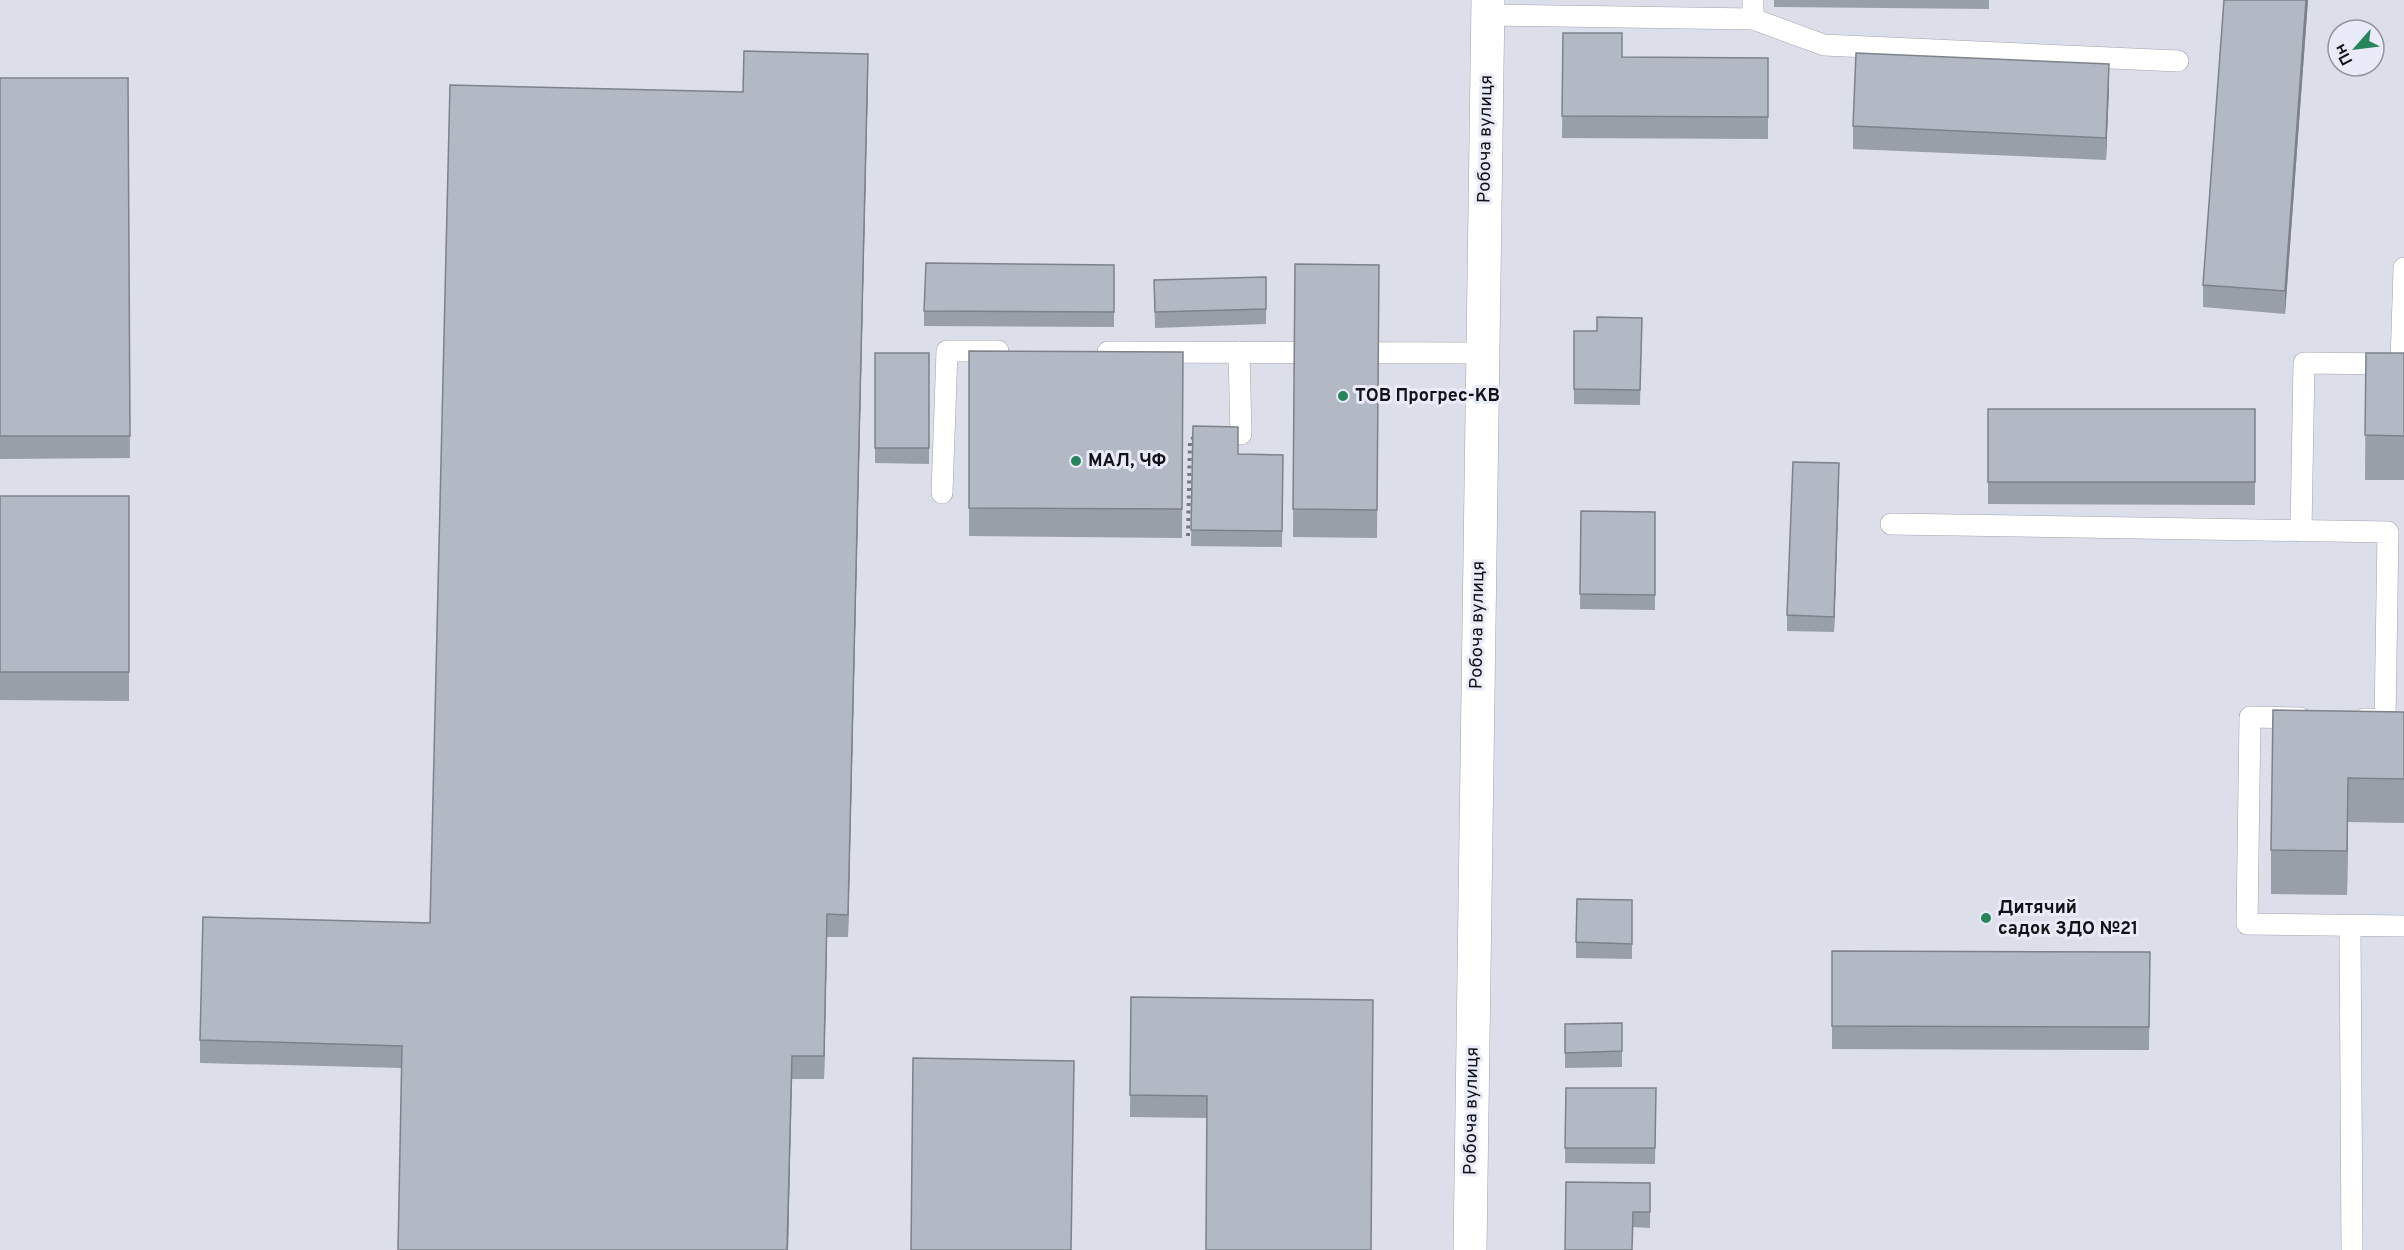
<svg xmlns="http://www.w3.org/2000/svg" width="2404" height="1250" font-family="Overpass,sans-serif">
<style>
.lines{fill:none;stroke-linecap:round;stroke-linejoin:round}
.service-casing{stroke:#a1a3af;stroke-width:22}
.tertiary-casing{stroke:#a1a3af;stroke-width:34}
.path{stroke:#777880;stroke-width:4;stroke-dasharray:3 4.5;stroke-linecap:butt}
.service{stroke:#fff;stroke-width:21}
.tertiary{stroke:#fff;stroke-width:33}
.wall{fill:#999fa9}
.shaded-wall{fill:#7d8289}
.building{fill:#b2b9c4;stroke:#7d8289;stroke-width:1.5}
.poi-dot{fill:#28855b;stroke:#e9ebf8;stroke-width:2}
.labels{text-anchor:middle;dominant-baseline:central;stroke-width:6;stroke-linejoin:round;paint-order:stroke}
.street-label{font-size:18px;fill:#121317;stroke:#e9ebf8}
.poi-label{font-size:18px;font-weight:bold;fill:#121317;stroke:#e9ebf8;text-anchor:start}
</style>
<rect width="100%" height="100%" fill="#dcdeea"/>
<g class="lines">
<defs>
<g id="service">
<polyline points="1488,15 1753,19 1824,45 2178,61"/>
<polyline points="1753,19 1753,0"/>
<polyline points="2404,268 2401,364 2404,364"/>
<polyline points="1108,352 1482,353"/>
<polyline points="1239,352 1241,434"/>
<polyline points="942,493 947,351 998,351"/>
<polyline points="1891,524 2388,532 2385,720 2364,719"/>
<polyline points="2301,531 2304,363 2392,364"/>
<polyline points="2300,718 2250,717 2247,924 2404,926"/>
<polyline points="2350,926 2352,1250"/>
</g>
<polyline id="tertiary" points="1470,1250 1488,0"/>
</defs>
<use href="#service" class="service-casing"/>
<use href="#tertiary" class="tertiary-casing"/>
<polyline class="path" points="1188,536 1190,440 1197,436"/>
<use href="#service" class="service"/>
<use href="#tertiary" class="tertiary"/>
</g>
<g class="wall">
<polygon points="1774,0 1989,0 1989,9 1774,7"/>
<polygon points="2224,0 2308,0 2285,314 2203,307 2203,285"/>
<polygon points="1563,33 1622,57 1768,58 1768,139 1562,138"/>
<polygon points="868,77 848,937 827,937 824,1079 792,1079 788,1250 398,1250 402,1068 200,1063 200,1040 430,923 743,92"/>
<polygon points="0,78 128,78 130,458 0,459"/>
<polygon points="2109,87 2106,160 1853,149 1853,126"/>
<polygon points="1295,264 1379,265 1377,538 1293,537"/>
<polygon points="1114,265 1114,327 924,326 924,311"/>
<polygon points="1266,277 1266,324 1155,328 1154,280"/>
<polygon points="1642,318 1640,405 1574,404 1574,331 1597,331"/>
<polygon points="969,351 1183,352 1182,538 969,536"/>
<polygon points="875,353 929,353 929,464 875,463"/>
<polygon points="2366,353 2404,353 2404,480 2365,480"/>
<polygon points="1988,409 2255,409 2255,505 1988,504"/>
<polygon points="1193,426 1238,454 1283,455 1282,547 1191,546"/>
<polygon points="1839,479 1834,632 1787,631 1787,615"/>
<polygon points="0,496 129,496 129,701 0,700"/>
<polygon points="1581,511 1655,512 1655,610 1580,609"/>
<polygon points="2404,712 2404,823 2348,822 2347,895 2271,894 2271,850"/>
<polygon points="1632,900 1632,959 1576,958 1576,942"/>
<polygon points="1832,951 2150,952 2149,1050 1832,1049"/>
<polygon points="1131,997 1373,1000 1207,1118 1130,1117"/>
<polygon points="1622,1023 1622,1067 1565,1068 1565,1024"/>
<polygon points="1566,1088 1656,1088 1655,1164 1565,1163"/>
<polygon points="1650,1183 1650,1228 1633,1227 1565,1250"/>
</g>
<g class="shaded-wall">
<polygon points="2306,0 2308,0 2285,314 2285,291"/>
<polygon points="868,54 868,77 848,937 848,915"/>
<polygon points="2109,64 2109,87 2106,160 2106,138"/>
<polygon points="1839,463 1839,479 1834,632 1834,617"/>
<polygon points="2348,778 2348,822 2347,895 2347,851"/>
<polygon points="827,914 827,937 824,1079 824,1056"/>
<polygon points="792,1056 788,1250 787,1250"/>
</g>
<g class="building">
<polygon points="2224,0 2306,0 2285,291 2203,285"/>
<polygon points="1563,33 1622,33 1622,57 1768,58 1768,117 1562,116"/>
<polygon points="744,51 868,54 848,915 827,914 824,1056 792,1056 787,1250 398,1250 402,1046 200,1040 203,917 430,923 450,85 743,92"/>
<polygon points="1856,53 2109,64 2106,138 1853,126"/>
<polygon points="0,78 128,78 130,436 0,436"/>
<polygon points="926,263 1114,265 1114,312 924,311"/>
<polygon points="1295,264 1379,265 1377,510 1293,509"/>
<polygon points="1266,277 1266,309 1155,312 1154,280"/>
<polygon points="1597,317 1642,318 1640,390 1574,389 1574,331 1597,331"/>
<polygon points="969,351 1183,352 1182,509 969,508"/>
<rect x="875" y="353" width="54" height="95"/>
<polygon points="2366,353 2404,353 2404,436 2365,435"/>
<rect x="1988" y="409" width="267" height="73"/>
<polygon points="1193,426 1238,427 1238,454 1283,455 1282,531 1191,530"/>
<polygon points="1793,462 1839,463 1834,617 1787,615"/>
<rect x="0" y="496" width="129" height="176"/>
<polygon points="1581,511 1655,512 1655,595 1580,594"/>
<polygon points="2273,710 2404,712 2404,779 2348,778 2347,851 2271,850"/>
<polygon points="1577,899 1632,900 1632,944 1576,942"/>
<polygon points="1832,951 2150,952 2149,1027 1832,1026"/>
<polygon points="1131,997 1373,1000 1371,1250 1206,1250 1207,1096 1130,1095"/>
<polygon points="1622,1023 1622,1051 1565,1053 1565,1024"/>
<polygon points="913,1058 1074,1061 1071,1250 911,1250"/>
<polygon points="1566,1088 1656,1088 1655,1148 1565,1148"/>
<polygon points="1566,1182 1650,1183 1650,1212 1633,1212 1632,1250 1565,1250"/>
</g>
<g class="poi-dot">
<circle cx="1343" cy="396" r="6"/>
<circle cx="1076" cy="461" r="6"/>
<circle cx="1986" cy="918" r="6"/>
</g>
<g class="labels">
<g class="street-label">
<text transform="translate(1486 139) rotate(-89)">Робоча вулиця</text>
<text transform="translate(1478 625) rotate(-89)">Робоча вулиця</text>
<text transform="translate(1472 1111) rotate(-89)">Робоча вулиця</text>
</g>
<g class="poi-label">
<text x="1355" y="396">ТОВ Прогрес-КВ</text>
<text x="1088" y="461">МАЛ, ЧФ</text>
<text x="1998" y="908">Дитячий<tspan x="1998" dy="21">садок ЗДО №21</tspan></text>
</g>
</g>
<g transform="translate(2356 48) rotate(242)"><circle r="28" fill="#e9ebf8" stroke="#93959e" stroke-width="1.5"/>
<path d="M0-4.5L10 22L0 15L-10 22Z" fill="#28855b"/>
<text y="-9" font-size="16" font-weight="bold" text-anchor="middle" fill="#121317">Пн</text>
</g>
</svg>
